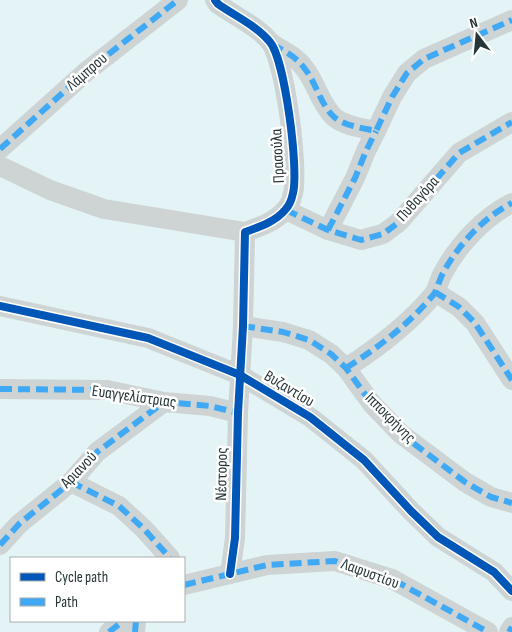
<svg xmlns="http://www.w3.org/2000/svg" width="512" height="632" font-family="'Sofia Sans Condensed',sans-serif">
<style>
.lines{fill:none;stroke-linecap:round;stroke-linejoin:round}
.street{stroke:#ced3d4;stroke-width:20}
.quiet{stroke:#3fa9f5;stroke-width:6;stroke-dasharray:12 6;stroke-linecap:butt}
.cycleway-casing{stroke:#fff;stroke-width:11}
.cycleway{stroke:#0057b8;stroke-width:8}
.labels{text-anchor:middle;dominant-baseline:central;stroke-width:5;stroke-linejoin:round;paint-order:stroke}
.street-label{font-size:16px;fill:#263537;stroke:#fff}
</style>
<rect width="100%" height="100%" fill="#e4f4f6"/>
<g class="lines">
<g class="street">
<path d="M215 0 218 4C235 16 257 26 270 42 285 60 299 170 293 193 292 198 289 206 285 210 275 222 259 227 245 232L243 326 238 413 235 538 230 574"/>
<path d="M272 44C284 51 297 57 305 69 316 83 320 103 333 116 343 126 363 128 376 131L392 97 407 73 424 59 512 20"/>
<polyline points="0,149 87,71 178,0"/>
<polyline points="0,166 50,190 104,209 245,232"/>
<polyline points="286,210 328,230 361,240 383,234 399,222 459,153 512,122"/>
<polyline points="328,230 355,178 366,151 376,131"/>
<polyline points="435,292 459,307 475,323 512,380"/>
<polyline points="0,306 148,338 240,375 310,417 364,460 411,511 438,537 494,572 512,591"/>
<polyline points="243,326 283,332 309,340 331,354 346,368 372,404 401,434 465,482 491,497 512,503"/>
<path d="M346 368C379 347 409 324 434 294 438 288 439 280 443 273 458 245 484 217 512 203"/>
<polyline points="0,389 107,390 164,402 210,406 238,413"/>
<polyline points="71,482 119,506 144,529 170,558"/>
<polyline points="0,545 19,524 71,482 97,452 164,402"/>
<polyline points="184,585 267,565 335,561 392,579 488,632"/>
<polyline points="109,632 123,621"/>
<polyline points="135,632 136,621"/>
<polyline points="509,632 512,627"/>
</g>
<g class="quiet">
<path d="M272 44C284 51 297 57 305 69 316 83 320 103 333 116 343 126 363 128 376 131L392 97 407 73 424 59 512 20"/>
<polyline points="0,149 87,71 178,0"/>
<polyline points="286,210 328,230 361,240 383,234 399,222 459,153 512,122"/>
<polyline points="328,230 355,178 366,151 376,131"/>
<polyline points="435,292 459,307 475,323 512,380"/>
<polyline points="243,326 283,332 309,340 331,354 346,368 372,404 401,434 465,482 491,497 512,503"/>
<path d="M346 368C379 347 409 324 434 294 438 288 439 280 443 273 458 245 484 217 512 203"/>
<polyline points="0,389 107,390 164,402 210,406 238,413"/>
<polyline points="71,482 119,506 144,529 170,558"/>
<polyline points="0,545 19,524 71,482 97,452 164,402"/>
<polyline points="184,585 267,565 335,561 392,579 488,632"/>
<polyline points="109,632 123,621"/>
<polyline points="135,632 136,621"/>
<polyline points="509,632 512,627"/>
</g>
<defs>
<g id="cycleway">
<path d="M215 0 218 4C235 16 257 26 270 42 285 60 299 170 293 193 292 198 289 206 285 210 275 222 259 227 245 232L243 326 238 413 235 538 230 574"/>
<polyline points="0,306 148,338 240,375 310,417 364,460 411,511 438,537 494,572 512,591"/>
</g>
</defs>
<use href="#cycleway" class="cycleway-casing"/>
<use href="#cycleway" class="cycleway"/>
</g>
<g class="labels">
<g class="street-label">
<text transform="translate(87 72) rotate(-41)">Λάμπρου</text>
<text transform="translate(278 156) rotate(-93)">Πρασούλα</text>
<text transform="translate(418 199) rotate(-48)">Πυθαγόρα</text>
<text transform="translate(289 389) rotate(31)">Βυζαντίου</text>
<text transform="translate(134 397) rotate(8)">Ευαγγελίστριας</text>
<text transform="translate(390 418) rotate(45)">Ιπποκρήνης</text>
<text transform="translate(79 470) rotate(-46)">Αριανού</text>
<text transform="translate(222 474) rotate(-89)">Νέστορος</text>
<text transform="translate(370 574) rotate(20)">Λαφυστίου</text>
</g>
</g>
<rect x="10" y="557" width="175" height="65" fill="#ffffff" stroke="#a8aeaf"/>
<rect x="20" y="573" width="25" height="8" fill="#0057b8" stroke="#a8aeaf"/>
<text x="55" y="582" font-size="15" fill="#263537">Cycle path</text>
<rect x="20" y="598" width="25" height="8" fill="#3fa9f5" stroke="#a8aeaf"/>
<text x="55" y="607" font-size="15" fill="#263537">Path</text>
<g transform="translate(477 35) rotate(344)" stroke="#ffffff" stroke-width="4" paint-order="stroke">
<path d="M0-4L9 19L0 12L-9 19Z" fill="#263537"/>
<text y="-8" font-size="14" font-weight="bold" text-anchor="middle" fill="#263537">N</text>
</g>
</svg>
